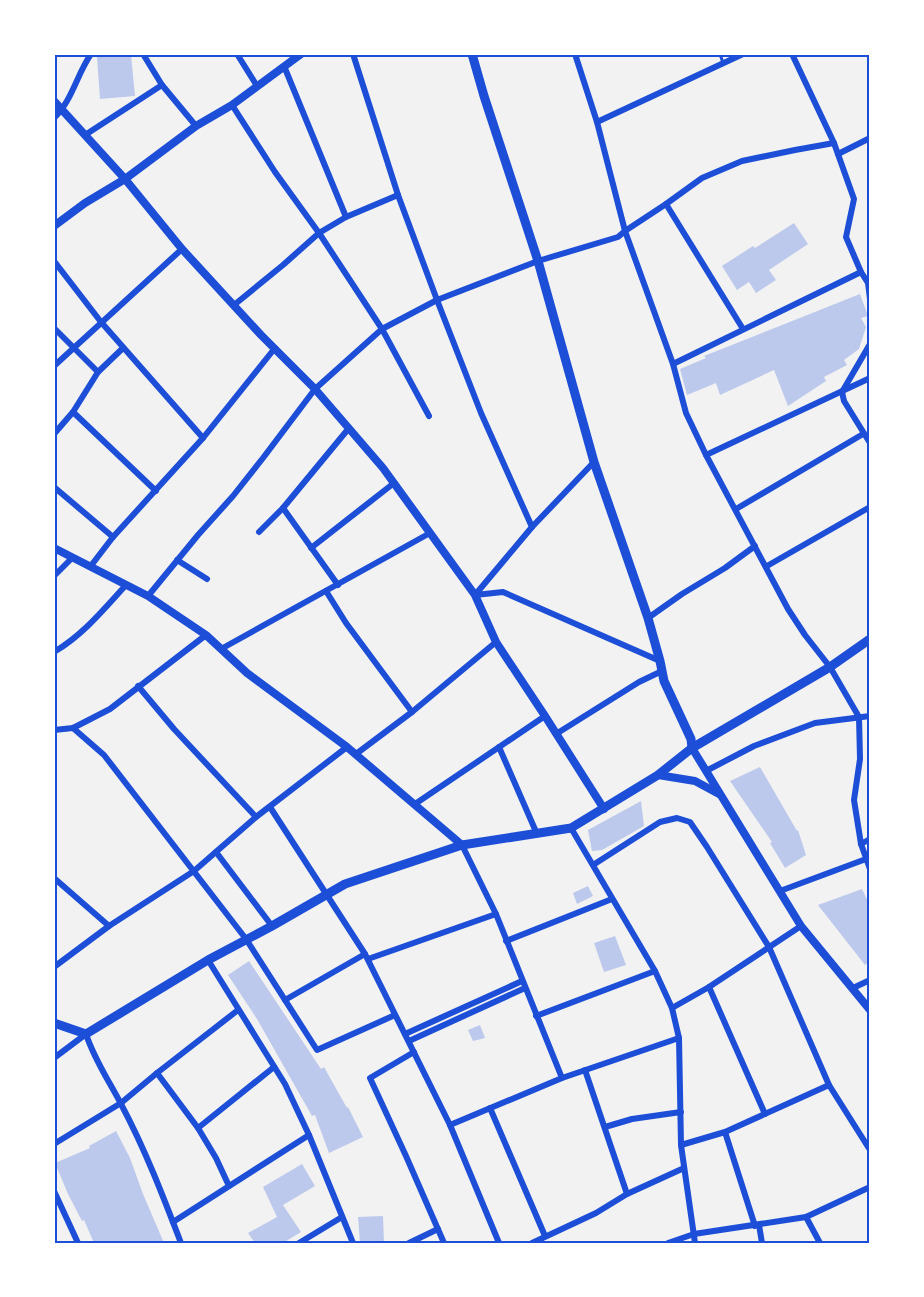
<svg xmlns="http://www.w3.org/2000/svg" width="924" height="1297" font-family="'PT Sans',sans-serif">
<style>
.building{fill:#bdc9ec}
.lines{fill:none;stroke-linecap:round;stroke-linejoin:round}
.service{stroke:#1d4ed8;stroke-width:3}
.minor{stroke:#1d4ed8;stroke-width:6}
.tertiary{stroke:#1d4ed8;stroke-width:8}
.secondary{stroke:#1d4ed8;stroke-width:9}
.neatline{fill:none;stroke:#1d4ed8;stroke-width:2}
</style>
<rect width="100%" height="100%" fill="#f2f2f2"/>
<g class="building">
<polygon points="131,55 135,96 100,99 97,57"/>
<polygon points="794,223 808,244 769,270 776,280 756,293 749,282 737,290 722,266 753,246 755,248"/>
<polygon points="860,294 868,316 861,318 866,327 859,349 844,360 847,365 824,377 826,381 788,406 774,370 720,395 716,383 687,395 680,369 706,358 704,356"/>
<polygon points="760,767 797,831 798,830 806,855 785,868 770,843 772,842 730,781"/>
<polygon points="641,801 644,826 602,850 592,851 588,830"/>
<polygon points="588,886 593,896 577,904 573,893"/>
<polygon points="862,889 870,906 870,961 865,965 818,905"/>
<polygon points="615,936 626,965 604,972 594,943"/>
<polygon points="249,961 321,1069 324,1067 347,1108 348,1107 363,1137 329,1153 315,1115 312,1116 257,1019 228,975"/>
<polygon points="480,1025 485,1038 473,1041 468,1030"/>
<polygon points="116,1131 130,1158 143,1194 164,1243 94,1243 84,1220 82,1221 68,1194 55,1163 90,1148 89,1146"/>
<polygon points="302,1164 315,1186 283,1205 301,1232 283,1243 255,1243 248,1233 277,1217 263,1187"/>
<polygon points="383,1216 384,1243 360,1243 358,1217"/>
</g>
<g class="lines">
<polyline class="service" points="720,54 723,63"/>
<g class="minor">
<polyline points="143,54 162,85 196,126"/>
<polyline points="237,54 257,86"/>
<polyline points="353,54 398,195 437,300 481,413 532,527"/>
<polyline points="575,54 597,122 625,231 673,364 686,413 706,455 788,609 805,635 830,667 859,717 860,759 854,800 861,844 870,869"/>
<polyline points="792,54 834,143 854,199 846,237 861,272 868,283 870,299"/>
<polyline points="284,66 346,217"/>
<polyline points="232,105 275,172 319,233 382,329 429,416"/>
<path d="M54 118C72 101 77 74 91 54"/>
<polyline points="597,122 743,54"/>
<polyline points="85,135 162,85"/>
<polyline points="838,154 870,138"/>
<polyline points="666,204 743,329"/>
<polyline points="54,261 101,322 203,438"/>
<polyline points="234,305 283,265 319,233 346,217 398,195"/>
<polyline points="54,328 98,372"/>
<polyline points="870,344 842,392 844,401 870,443"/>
<polyline points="673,364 861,272"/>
<polyline points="54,366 182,249"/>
<polyline points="73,412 156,491"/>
<polyline points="54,434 73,412 98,372 123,348"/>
<polyline points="706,455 870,378"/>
<polyline points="54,487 113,537"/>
<polyline points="283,508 338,585"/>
<polyline points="736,509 863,434"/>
<polyline points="259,532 283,508 349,428"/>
<polyline points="311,548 394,483"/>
<polyline points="177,560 207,579"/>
<polyline points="767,566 870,507"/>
<polyline points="90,567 113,537 203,438 275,348"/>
<polyline points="54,576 72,558"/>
<polyline points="326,591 346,623 412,712"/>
<polyline points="475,595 503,592 660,661"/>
<polyline points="475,595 532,527 594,462"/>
<polyline points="148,596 198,535 233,496 263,458 315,389 382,329 437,300 538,261 618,237 625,231 666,204 702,178 742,161 795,150 834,143"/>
<polyline points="648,618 682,594 725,568 755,546"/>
<polyline points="221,649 430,533"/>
<path d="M54 652C83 635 104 609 126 585"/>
<polyline points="138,686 174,729 256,817"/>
<polyline points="73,728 104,755 246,939 317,1050 395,1015"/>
<polyline points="54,730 73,728 110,709 206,635"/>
<polyline points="556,734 639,682 662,671"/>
<polyline points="499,747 537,834"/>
<polyline points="356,754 412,712 496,642"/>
<polyline points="706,771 754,746 815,723 870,716"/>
<polyline points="415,804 545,716"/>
<polyline points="270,807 365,954 450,1125 499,1243"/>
<polyline points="571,828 655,971 672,1008 679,1038 681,1145 695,1243"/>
<polyline points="861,844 870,839"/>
<polyline points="462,845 496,914 562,1078"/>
<polyline points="216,852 272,926"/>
<polyline points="593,865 660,822 677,818 690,822 707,847 769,947 829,1085 870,1150"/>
<polyline points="54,878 109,926"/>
<polyline points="780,891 866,859"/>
<polyline points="506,941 612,899"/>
<polyline points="368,959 496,914"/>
<polyline points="208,960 285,1084 309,1135 353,1243"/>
<polyline points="54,967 109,926 194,871 256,817 347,747"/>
<polyline points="709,987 765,1114"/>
<polyline points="853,988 870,980"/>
<polyline points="285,1000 365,954"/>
<polyline points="672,1008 709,987 801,926"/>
<polyline points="536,1016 655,971"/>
<polyline points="405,1034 522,981"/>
<polyline points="409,1041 525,988"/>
<polyline points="414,1052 370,1078 406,1156 444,1243"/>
<path d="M54 1058 86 1034C94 1059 109 1081 121 1104 145 1149 163 1196 181 1243"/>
<polyline points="585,1070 627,1194"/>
<polyline points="157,1073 198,1128 216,1158 229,1186"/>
<polyline points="490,1108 545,1236"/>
<polyline points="450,1125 562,1078 679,1038"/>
<polyline points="605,1127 632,1119 681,1112"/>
<polyline points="198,1128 274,1067"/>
<polyline points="725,1132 755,1226"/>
<polyline points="54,1144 121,1103 157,1073 238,1010"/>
<polyline points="681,1145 725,1132 829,1085"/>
<polyline points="54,1191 78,1243"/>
<polyline points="806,1217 820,1243"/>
<polyline points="173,1222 309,1135"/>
<polyline points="759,1225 762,1243"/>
<polyline points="299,1243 342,1217"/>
<polyline points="409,1243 438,1229"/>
<polyline points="532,1243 596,1213 627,1194 684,1168"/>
<polyline points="668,1243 694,1234 806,1217 870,1187"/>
</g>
<g class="tertiary">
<polyline points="54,101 125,179 182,249 261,335 315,389 383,468 475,595 496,642 545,716 604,809"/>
<polyline points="54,226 85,203 125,179 196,126 232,105 301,54"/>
<polyline points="54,548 148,596 206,635 247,673 347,747 462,845"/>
<polyline points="692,748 801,926 870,1010"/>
<polyline points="658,775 695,781 719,794"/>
</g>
<g class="secondary">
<polyline points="472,54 484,96 538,261 594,462 648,618 660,661 664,681 691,739 692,748"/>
<polyline points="54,1023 86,1034 208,960 272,926 345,884 462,845 571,828 658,775 692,748 830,667 870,639"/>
</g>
</g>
<rect width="924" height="1297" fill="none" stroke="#ffffff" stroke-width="111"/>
<rect x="56" y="56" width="812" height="1186" class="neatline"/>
</svg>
